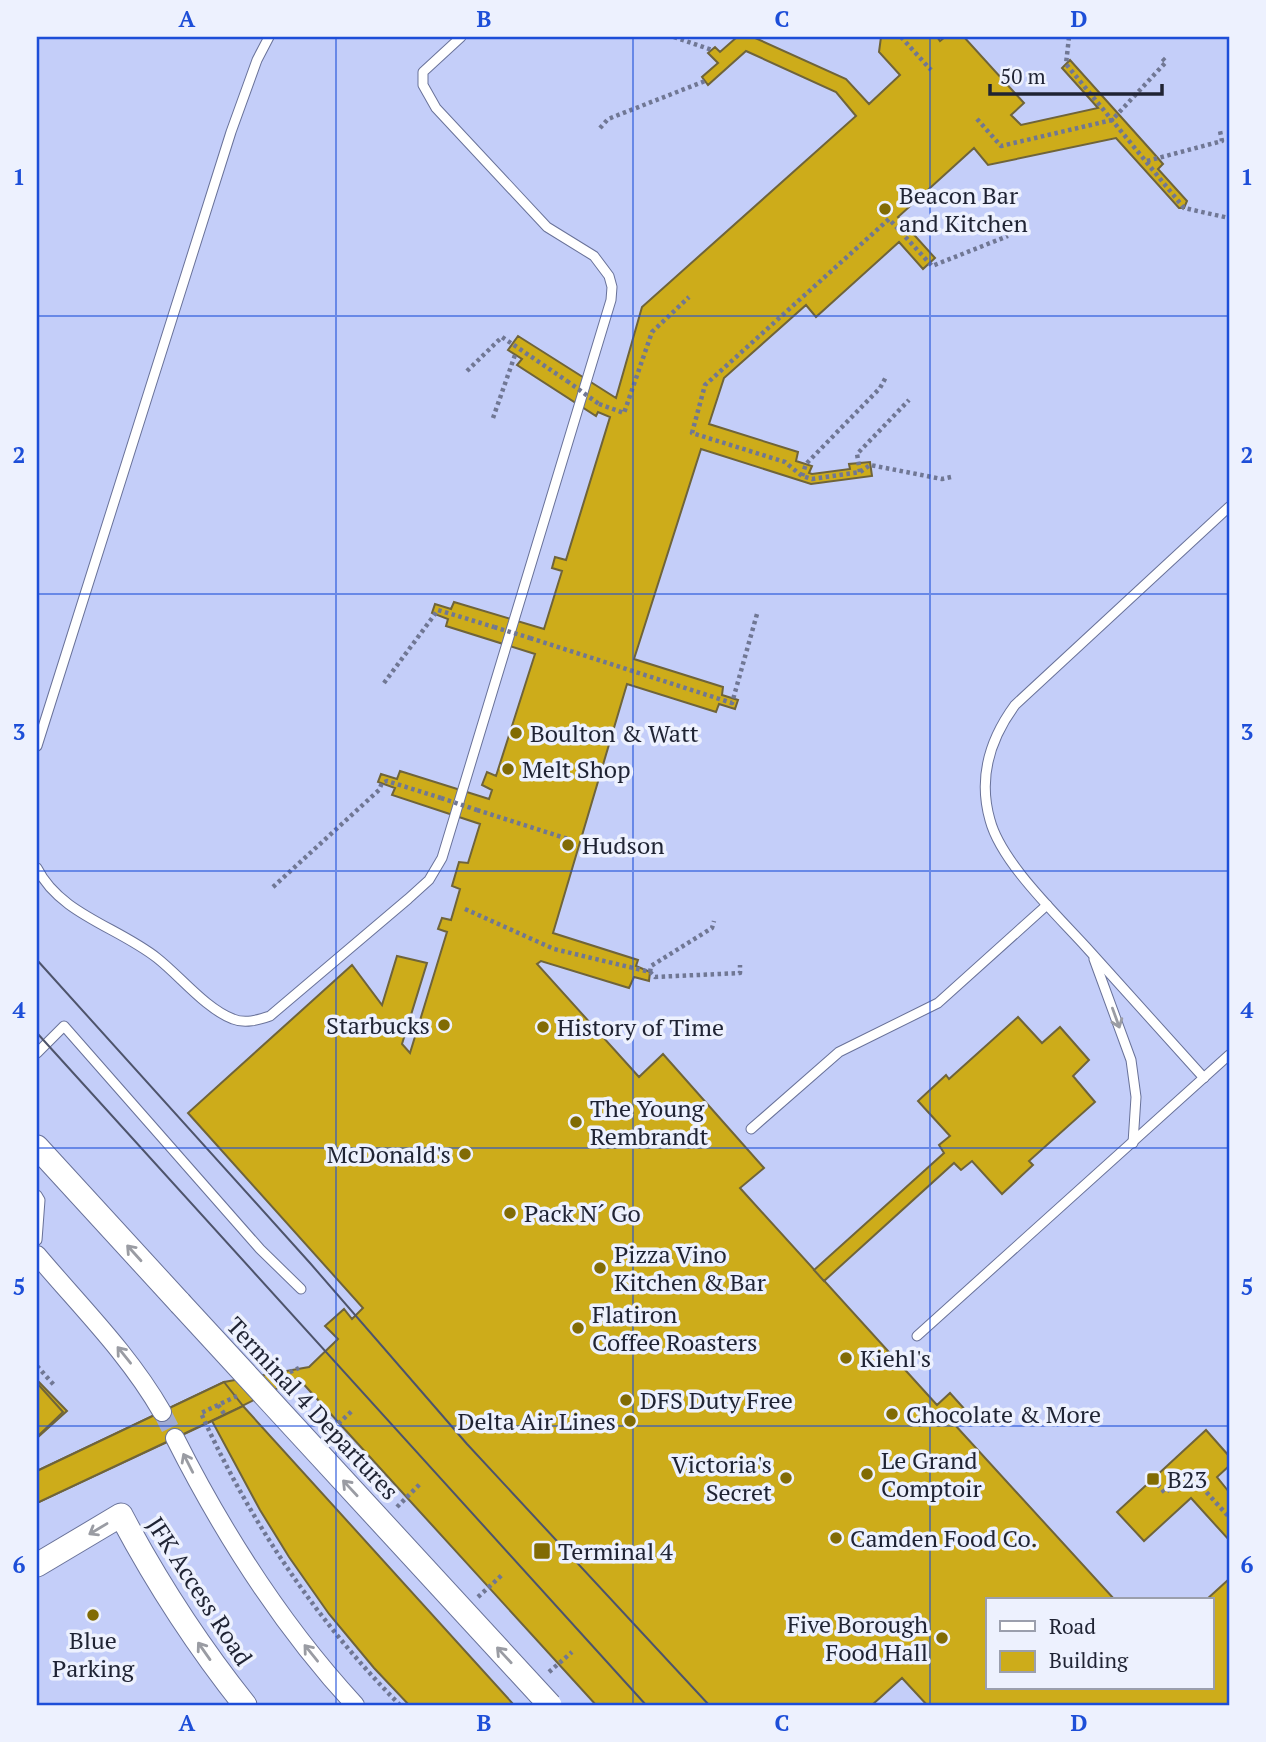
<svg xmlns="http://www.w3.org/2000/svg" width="1266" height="1742" font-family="'PT Serif',serif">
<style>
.building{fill:#cdac1a;stroke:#6f643a;stroke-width:2}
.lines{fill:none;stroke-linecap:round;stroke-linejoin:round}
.minor-tunnel{stroke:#a3acd1;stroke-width:18;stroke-dasharray:18 9;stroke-linecap:butt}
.service-casing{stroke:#697299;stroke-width:11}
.minor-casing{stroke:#697299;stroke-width:20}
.tertiary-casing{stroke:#697299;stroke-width:25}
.path{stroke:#707794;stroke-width:4.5;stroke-dasharray:3.5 3.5;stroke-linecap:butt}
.service{stroke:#fff;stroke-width:9}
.minor{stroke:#fff;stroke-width:18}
.tertiary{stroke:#fff;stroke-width:23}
.tram{stroke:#4e546b;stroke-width:2}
.tertiary-bridge-casing{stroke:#697299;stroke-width:25;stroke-linecap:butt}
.path-bridge{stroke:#707794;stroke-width:4.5;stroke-dasharray:3.5 3.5;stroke-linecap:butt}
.tertiary-bridge{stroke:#fff;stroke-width:23}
.oneway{stroke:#9a9ca3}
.grid{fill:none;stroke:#1d4ed8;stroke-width:2;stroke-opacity:0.55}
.poi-dot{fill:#816b04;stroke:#edf1fe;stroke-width:2.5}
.labels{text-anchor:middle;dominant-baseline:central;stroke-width:7;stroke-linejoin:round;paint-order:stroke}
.poi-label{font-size:24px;fill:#1f2333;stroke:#edf1fe;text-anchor:start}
.street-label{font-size:24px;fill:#1f2333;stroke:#edf1fe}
.neatline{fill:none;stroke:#1d4ed8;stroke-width:2.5}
.grid-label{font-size:23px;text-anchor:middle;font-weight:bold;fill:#1d4ed8}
</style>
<rect width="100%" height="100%" fill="#c4cef9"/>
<g class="building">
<polygon points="737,37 753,37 846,79 869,104 900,75 879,52 881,37 937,37 940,41 945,37 964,37 1024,103 1011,115 1021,125 1098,108 1062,68 1070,60 1157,157 1163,164 1158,169 1187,201 1184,208 1179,208 1116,138 988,165 974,148 898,217 935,258 923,269 899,242 816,317 806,305 724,378 709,424 798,452 796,461 812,466 809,473 812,474 850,469 849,464 870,462 872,476 811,484 701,449 634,659 723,687 722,695 738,700 735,709 719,704 716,712 627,684 553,933 638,960 636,966 650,972 649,981 634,977 629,988 541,961 537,964 639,1077 663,1054 764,1168 740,1188 937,1405 950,1393 968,1413 955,1425 1115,1600 988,1600 988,1688 1212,1688 1212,1600 1206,1600 1229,1579 1228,1705 927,1705 902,1678 872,1705 596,1705 298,1378 212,1421 37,1503 37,1471 224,1382 309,1367 338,1339 325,1326 344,1309 352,1319 363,1308 188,1113 352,965 382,1005 397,956 427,963 402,1044 410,1053 447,932 438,929 442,918 451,920 460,889 452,886 459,862 468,863 480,824 392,795 395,788 378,782 381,774 397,779 400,771 489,799 492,790 482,785 487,772 496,776 535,654 446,626 448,619 432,613 435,604 451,609 454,602 544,629 562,571 552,568 555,557 566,560 610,417 598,412 596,416 517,365 522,359 508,350 518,336 616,398 642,307 856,116 836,92 746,51 708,85 702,77 718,63 708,53 715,47 720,52"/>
<polygon points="1018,1017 1042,1043 1060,1027 1089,1060 1073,1076 1095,1102 1029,1161 1033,1165 1002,1194 972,1161 961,1170 954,1163 824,1281 814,1270 944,1153 939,1145 950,1136 918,1101 946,1075 949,1079"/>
<polygon points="37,1380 67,1411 37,1438"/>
<polygon points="224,1382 243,1406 37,1503 37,1471"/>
<polygon points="37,1383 63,1412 37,1437"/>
<polygon points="243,1406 514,1705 409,1705 374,1668 329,1614 289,1557 260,1510 212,1421"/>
<polygon points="1206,1430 1229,1456 1229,1466 1217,1477 1229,1492 1229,1540 1191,1498 1144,1541 1117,1512"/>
</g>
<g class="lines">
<polyline class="minor-tunnel" points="162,1412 175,1438"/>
<defs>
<g id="service">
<polyline points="37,746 231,132 257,60 269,37"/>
<path d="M37 868C60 914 118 927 157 958 180 976 206 1009 233 1019 245 1024 258 1020 270 1016L408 899 429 880 442 858 611 300 612 287 609 276 594 256 547 227 436 108 423 85V72L461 37"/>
<polyline points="1094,959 1131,1060 1136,1097 1133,1143"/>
<polyline points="37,1053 64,1026 260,1249 301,1289"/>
<path d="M1204 1078C1164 1034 1125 990 1086 947 1056 914 1001 862 990 820 978 778 990 739 1015 705L1229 507"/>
<polyline points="751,1129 839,1052 938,1003 1047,905"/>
<polyline points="37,1195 40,1200 37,1240"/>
<polyline points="917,1336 1229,1055"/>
</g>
<g id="minor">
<path d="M37 1255C80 1306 128 1353 162 1412"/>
<path d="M175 1438C224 1535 281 1625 355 1705"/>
</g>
<g id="tertiary">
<polyline points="37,1147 180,1303"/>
<path d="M37 1565 121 1515C157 1583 198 1646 245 1705"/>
</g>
</defs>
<use href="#service" class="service-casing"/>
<use href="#minor" class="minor-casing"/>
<use href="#tertiary" class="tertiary-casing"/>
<g class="path">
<polyline points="674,37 712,50"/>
<polyline points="901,37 931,70"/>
<polyline points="1069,37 1066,64 1184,208 1229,218"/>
<polyline points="977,119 1001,146 1112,120 1166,62 1162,58"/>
<polyline points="600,128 608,119 705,81"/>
<polyline points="1147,161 1222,141 1220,131"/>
<polyline points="467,371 502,337 567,381"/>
<polyline points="599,404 624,413 652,332 689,297"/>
<polyline points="493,418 515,355"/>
<polyline points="860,472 857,454 909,400"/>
<polyline points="802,476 806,464 880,388 886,377"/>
<polyline points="951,477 942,479 870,465 860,472 812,479 802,476 785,462 692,433 705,385 889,219 932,266 1008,236"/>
<polyline points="530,638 732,703 757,614"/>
<polyline points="384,683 438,610 494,627"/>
<polyline points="477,810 568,839"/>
<polyline points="273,887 379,790 382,783 387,781 441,798"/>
<polyline points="465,909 554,949 650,972 655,977 740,973 740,965"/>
<polyline points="650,972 651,966 712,928 714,921"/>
<polyline points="37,1366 54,1385"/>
<polyline points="277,1378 299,1368"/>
<path d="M237 1396 201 1413C249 1520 317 1622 400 1705"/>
<polyline points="218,1405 225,1415"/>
<polyline points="328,1433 353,1410"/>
<polyline points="1153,1479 1165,1493 1188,1472 1229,1517"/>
<polyline points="397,1507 421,1483"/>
<polyline points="478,1597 503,1574"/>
<polyline points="549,1672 572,1652"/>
</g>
<use href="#service" class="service"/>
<use href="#minor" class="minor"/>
<use href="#tertiary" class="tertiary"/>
<g class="tram">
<polyline points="37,960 310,1263 467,1444 709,1705"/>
<polyline points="37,1033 646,1705"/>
</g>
<defs>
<polyline id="tertiary-bridge" points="180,1303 550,1705"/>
</defs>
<use href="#tertiary-bridge" class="tertiary-bridge-casing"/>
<g class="path-bridge">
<polyline points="567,381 599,404"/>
<polyline points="494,627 530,638"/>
<polyline points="441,798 477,810"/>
</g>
<use href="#tertiary-bridge" class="tertiary-bridge"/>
</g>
<defs><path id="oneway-shaft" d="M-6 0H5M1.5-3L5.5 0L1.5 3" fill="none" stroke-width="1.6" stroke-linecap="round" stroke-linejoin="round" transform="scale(1.75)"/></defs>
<g class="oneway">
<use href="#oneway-shaft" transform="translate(1116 1018) rotate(70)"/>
<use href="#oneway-shaft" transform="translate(134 1253) rotate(-132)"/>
<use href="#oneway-shaft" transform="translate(124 1355) rotate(-129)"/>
<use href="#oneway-shaft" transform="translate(188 1463) rotate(-117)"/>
<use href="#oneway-shaft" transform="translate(350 1488) rotate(-133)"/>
<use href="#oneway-shaft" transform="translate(98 1529) rotate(149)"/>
<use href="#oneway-shaft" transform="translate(204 1651) rotate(-125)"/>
<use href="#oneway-shaft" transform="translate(311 1653) rotate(-129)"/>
<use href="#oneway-shaft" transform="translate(504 1655) rotate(-133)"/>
</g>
<path class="grid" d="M336 37V1705M633 37V1705M930 37V1705M37 316H1229M37 594H1229M37 871H1229M37 1148H1229M37 1426H1229"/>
<g class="poi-dot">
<circle cx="885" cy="209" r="7"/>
<circle cx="516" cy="733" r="7"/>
<circle cx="508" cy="769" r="7"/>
<circle cx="568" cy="845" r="7"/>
<circle cx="444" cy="1025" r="7"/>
<circle cx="543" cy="1027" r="7"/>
<circle cx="576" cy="1122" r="7"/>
<circle cx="465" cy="1154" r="7"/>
<circle cx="510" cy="1213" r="7"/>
<circle cx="600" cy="1268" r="7"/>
<circle cx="578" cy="1328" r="7"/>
<circle cx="846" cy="1358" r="7"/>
<circle cx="626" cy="1400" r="7"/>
<circle cx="892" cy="1414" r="7"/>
<circle cx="630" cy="1421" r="7"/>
<circle cx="867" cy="1474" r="7"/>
<circle cx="786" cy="1478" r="7"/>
<rect x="1146" y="1472" width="14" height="14" rx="3.5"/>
<circle cx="836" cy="1538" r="7"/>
<rect x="533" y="1542" width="18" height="18" rx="3.5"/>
<circle cx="93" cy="1615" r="7"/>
<circle cx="942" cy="1638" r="7"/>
</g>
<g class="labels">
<g class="poi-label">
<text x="899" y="195">Beacon Bar<tspan x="899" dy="28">and Kitchen</tspan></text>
<text x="530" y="733">Boulton &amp; Watt</text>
<text x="522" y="769">Melt Shop</text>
<text x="582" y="845">Hudson</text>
<text x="430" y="1025" text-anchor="end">Starbucks</text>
<text x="557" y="1027">History of Time</text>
<text x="590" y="1108">The Young<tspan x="590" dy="28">Rembrandt</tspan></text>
<text x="451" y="1154" text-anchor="end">McDonald's</text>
<text x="524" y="1213">Pack N´ Go</text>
<text x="614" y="1254">Pizza Vino<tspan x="614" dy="28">Kitchen &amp; Bar</tspan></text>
<text x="592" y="1314">Flatiron<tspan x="592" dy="28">Coffee Roasters</tspan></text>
<text x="860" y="1358">Kiehl's</text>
<text x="640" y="1400">DFS Duty Free</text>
<text x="906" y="1414">Chocolate &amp; More</text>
<text x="616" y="1421" text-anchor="end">Delta Air Lines</text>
<text x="881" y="1460">Le Grand<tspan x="881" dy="28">Comptoir</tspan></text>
<text x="772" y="1464" text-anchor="end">Victoria's<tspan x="772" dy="28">Secret</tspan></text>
<text x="1167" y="1479">B23</text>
<text x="850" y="1538">Camden Food Co.</text>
<text x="558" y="1551">Terminal 4</text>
<text x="928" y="1624" text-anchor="end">Five Borough<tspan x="928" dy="28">Food Hall</tspan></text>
<text x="93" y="1640" text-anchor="middle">Blue<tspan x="93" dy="28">Parking</tspan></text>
</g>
<g class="street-label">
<text transform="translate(313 1408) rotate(47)">Terminal 4 Departures</text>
<text transform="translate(200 1591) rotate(57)">JFK Access Road</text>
</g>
</g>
<rect width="1266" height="1742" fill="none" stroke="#edf1fe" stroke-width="77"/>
<rect x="986" y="1598" width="228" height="91" fill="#edf1fe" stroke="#9b9fad" stroke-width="2"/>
<rect x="1000" y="1621" width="35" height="10" fill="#ffffff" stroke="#9b9fad" stroke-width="2"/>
<text x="1049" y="1634" font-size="21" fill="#1f2333">Road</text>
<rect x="1000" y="1651" width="35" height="21" fill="#cdac1a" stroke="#9b9fad" stroke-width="2"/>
<text x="1049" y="1668" font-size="21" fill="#1f2333">Building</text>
<path d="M990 84v10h172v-10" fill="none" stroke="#1f2333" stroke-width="3.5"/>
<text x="1000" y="84" font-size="21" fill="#1f2333" stroke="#edf1fe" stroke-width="5" paint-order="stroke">50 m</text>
<rect x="38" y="38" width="1190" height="1666" class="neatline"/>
<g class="grid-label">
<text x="187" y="27">A</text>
<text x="484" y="27">B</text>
<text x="782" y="27">C</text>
<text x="1079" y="27">D</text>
<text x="19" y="185">1</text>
<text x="1247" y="185">1</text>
<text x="19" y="463">2</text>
<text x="1247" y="463">2</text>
<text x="19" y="740">3</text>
<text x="1247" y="740">3</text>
<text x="19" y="1018">4</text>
<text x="1247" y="1018">4</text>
<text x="19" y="1295">5</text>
<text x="1247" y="1295">5</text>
<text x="19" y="1573">6</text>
<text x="1247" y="1573">6</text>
<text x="187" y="1731">A</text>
<text x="484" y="1731">B</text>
<text x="782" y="1731">C</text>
<text x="1079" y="1731">D</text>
</g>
</svg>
